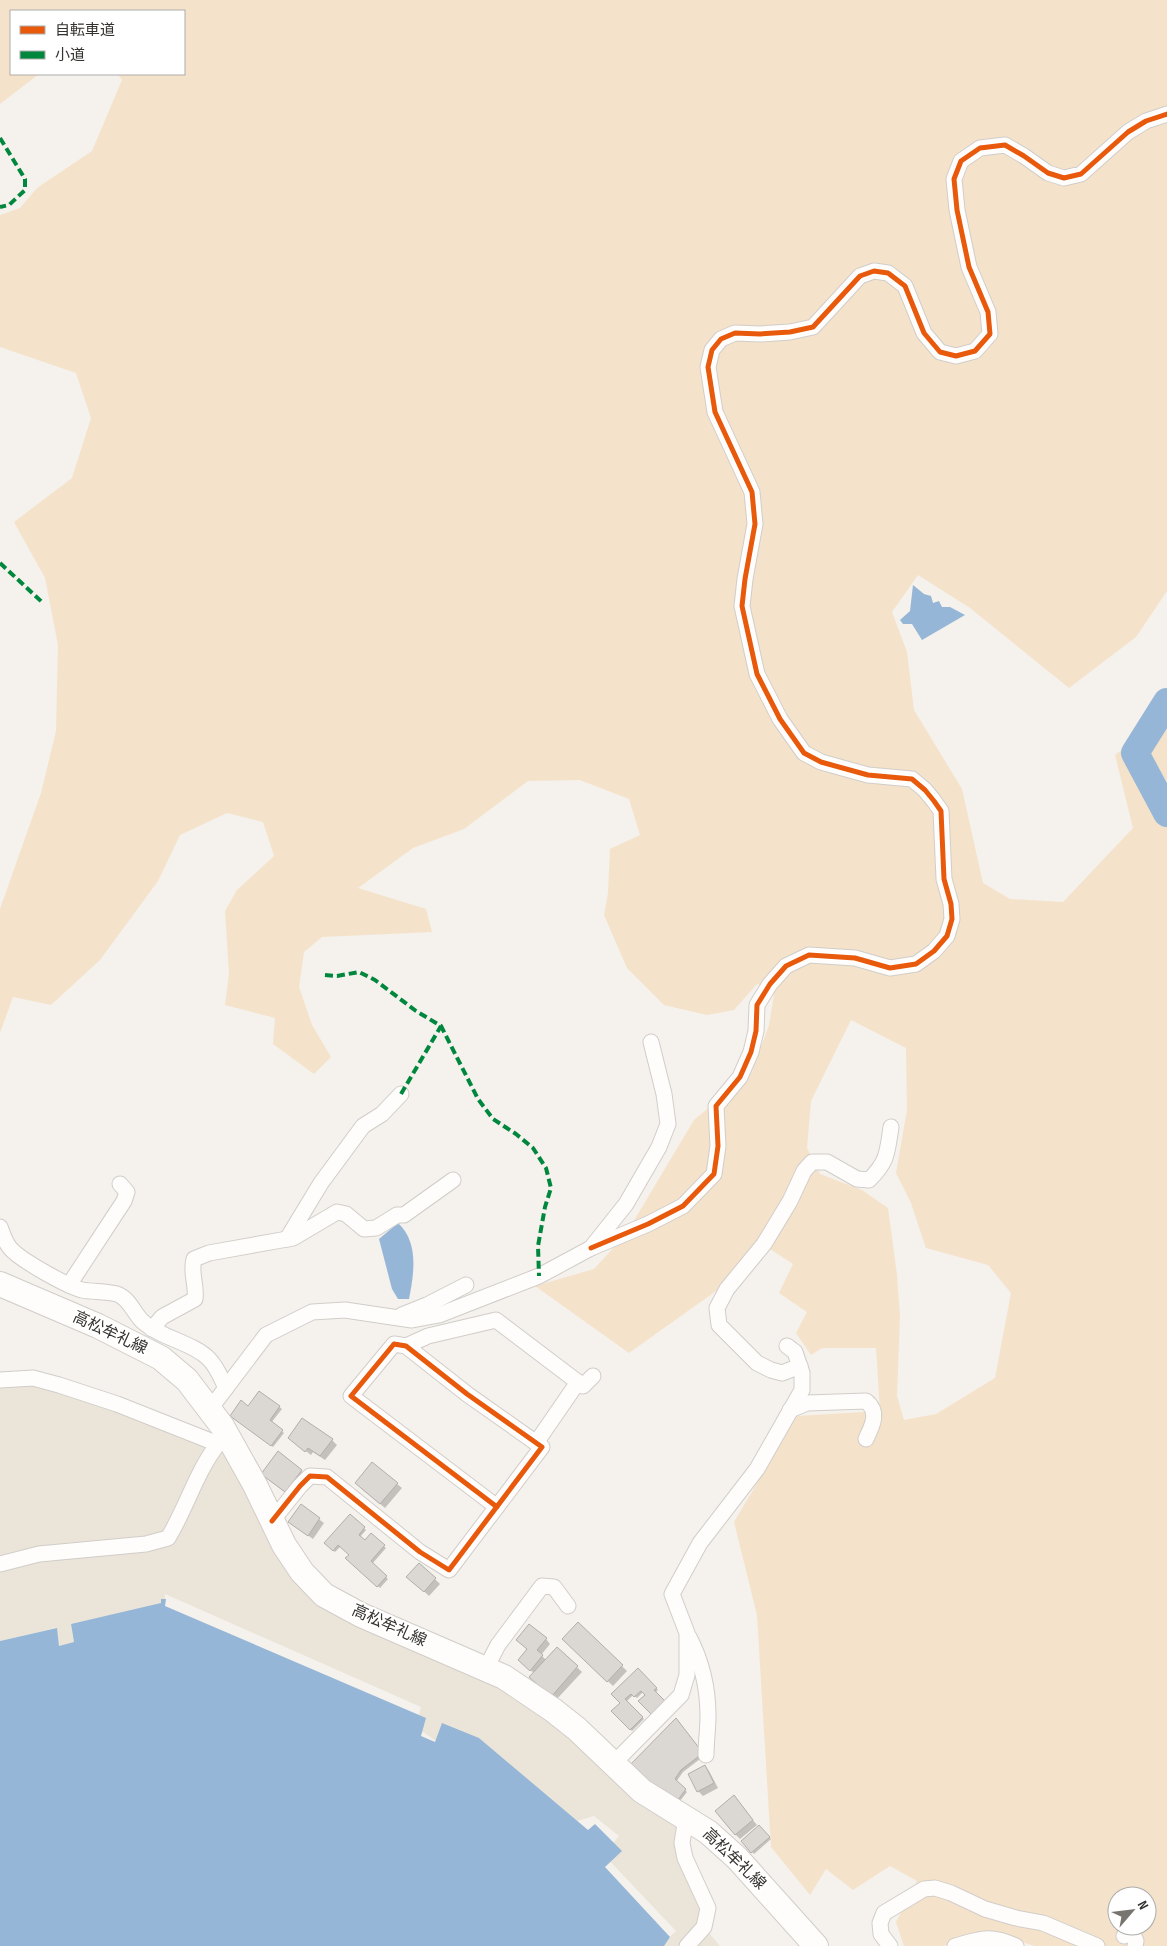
<svg xmlns="http://www.w3.org/2000/svg" width="1167" height="1946" font-family="'Sofia Sans Condensed','Noto Sans JP',sans-serif">
<style>
.built{fill:#ebe5d9}
.green{fill:#f4e3ca;fill-rule:evenodd}
.water{fill:#96b6d7}
.shadow{fill:#0003}
.lines{fill:none;stroke-linecap:round;stroke-linejoin:round}
.river{stroke:#96b6d7;stroke-width:28}
.building{fill:#dbd8d4;stroke:#b1aeab}
.street-casing{stroke:#d1cdc9;stroke-width:17}
.primary-casing{stroke:#d1cdc9;stroke-width:26}
.street{stroke:#fefdfc;stroke-width:15}
.primary{stroke:#fefdfc;stroke-width:24}
.quiet{stroke:#00873e;stroke-width:4;stroke-dasharray:8 4;stroke-linecap:butt}
.cycleway-casing{stroke:#fff;stroke-width:8}
.cycleway{stroke:#e8590c;stroke-width:5}
.labels{text-anchor:middle;dominant-baseline:central;stroke-width:4.5;stroke-linejoin:round;paint-order:stroke}
.street-label{font-size:16px;fill:#34322e;stroke:#fff}
</style>
<rect width="100%" height="100%" fill="#f5f1ec"/>
<polygon class="built" points="33,1378 218,1444 288,1552 361,1615 504,1677 686,1818 704,1927 720,1946 660,1946 676,1931 603,1854 619,1836 594,1816 577,1821 475,1742 440,1744 416,1727 421,1707 165,1594 165,1606 71,1624 74,1642 59,1646 56,1628 0,1641 0,1380"/>
<path class="green" d="M0 0H1167V591L1136 637 1069 688 970 608 918 575 892 612 907 652 914 710 962 789 983 883 1010 899 1063 902 1133 828 1115 755 1167 715V1946H1035L988 1932 943 1946H904L896 1922 917 1881 890 1866 853 1890 826 1869 810 1895 771 1847 757 1615 734 1522 797 1416 880 1411 876 1348H822L811 1355 796 1333 807 1312 779 1293 793 1264 761 1243 716 1291 629 1353 535 1286 594 1269 626 1234 694 1120 752 1072 769 1025 775 989 757 984 734 1010 707 1015 664 1005 627 968 604 915 608 893 610 849 640 835 629 799 580 780 528 781 464 829 413 848 358 888 426 909 432 932 322 937 304 952 299 987 312 1025 331 1057 314 1074 273 1044 275 1018 225 1005 229 974 225 911 237 890 274 856 263 822 227 813 180 835 158 881 100 960 51 1005 13 997 0 1033V909L41 793 56 731 58 645 45 578 14 522 72 478 91 418 76 373 0 347V215L20 208 37 188 92 151 122 80 118 74H184V11H11V74H39L0 104ZM851 1020 906 1048 907 1110 896 1173 911 1203 926 1248 988 1265 1011 1293 995 1378 936 1414 904 1420 897 1396 900 1316 897 1275 888 1208 862 1190 820 1174 807 1148 811 1101ZM1117 1896H1147V1926H1117Z"/>
<g class="water">
<polygon points="913,585 924,594 931,596 933,603 939,601 942,607 950,607 965,615 922,640 912,624 903,624 900,620 910,611"/>
<path d="M398 1223C419 1242 414 1274 409 1299H398L392 1289 379 1239Z"/>
<polygon points="161,1599 166,1599 165,1606 426,1718 421,1736 435,1742 442,1723 479,1738 588,1830 595,1824 622,1851 605,1867 670,1937 664,1946 0,1946 0,1641 57,1628 59,1646 74,1642 71,1624 161,1603"/>
</g>
<g class="shadow">
<polygon points="260,1393 282,1409 271,1423 284,1433 273,1447 234,1417 249,1407"/>
<polygon points="332,1440 337,1445 325,1460 313,1452 311,1455 294,1442"/>
<polygon points="301,1471 306,1475 290,1496 267,1478"/>
<polygon points="397,1484 402,1488 385,1508 361,1488"/>
<polygon points="301,1506 324,1523 313,1539 295,1526"/>
<polygon points="350,1515 366,1530 360,1537 365,1542 371,1535 386,1548 372,1564 388,1579 380,1588 347,1558 350,1555 341,1546 335,1552 325,1543"/>
<polygon points="419,1564 440,1584 429,1596 413,1581"/>
<polygon points="578,1624 627,1671 613,1686 564,1639"/>
<polygon points="546,1639 550,1644 541,1655 546,1660 557,1648 582,1672 556,1700 534,1673 524,1665 528,1650 517,1640"/>
<polygon points="638,1670 658,1690 655,1693 666,1704 654,1715 640,1701 647,1695 643,1692 637,1698 633,1695 626,1702 644,1719 632,1731 613,1711 621,1703"/>
<polygon points="676,1720 704,1756 683,1772 676,1782 687,1792 680,1801 630,1767"/>
<polygon points="705,1766 709,1771 718,1788 703,1796 698,1791"/>
<polygon points="738,1802 757,1825 740,1839 735,1834"/>
<polygon points="759,1826 771,1839 754,1854 742,1841"/>
</g>
<g class="lines">
<polyline class="river" points="1167,702 1135,753 1167,813"/>
</g>
<g class="building">
<polygon points="259,1391 280,1406 270,1420 283,1430 271,1446 230,1416 241,1400 248,1406"/>
<polygon points="302,1418 333,1439 320,1456 308,1448 305,1452 288,1438"/>
<polygon points="278,1451 302,1470 285,1492 261,1474"/>
<polygon points="372,1462 398,1483 380,1504 355,1483"/>
<polygon points="301,1504 320,1518 308,1536 288,1522"/>
<polygon points="350,1514 365,1527 359,1535 365,1540 371,1533 385,1545 371,1561 387,1576 377,1587 345,1558 349,1555 338,1545 333,1551 324,1543"/>
<polygon points="419,1563 436,1578 424,1592 406,1577"/>
<polygon points="578,1622 623,1665 607,1682 562,1639"/>
<polygon points="529,1624 547,1638 537,1650 543,1655 530,1671 518,1660 527,1649 516,1640"/>
<polygon points="557,1647 578,1666 551,1697 529,1677"/>
<polygon points="638,1668 657,1688 654,1690 665,1701 651,1714 638,1701 645,1695 641,1691 634,1697 631,1694 625,1699 643,1717 630,1730 611,1711 620,1703 611,1694"/>
<polygon points="676,1718 703,1753 681,1770 675,1779 686,1789 678,1800 628,1767"/>
<polygon points="705,1765 714,1783 697,1792 688,1774"/>
<polygon points="734,1795 753,1820 735,1835 715,1811"/>
<polygon points="759,1825 770,1837 751,1853 741,1841"/>
</g>
<g class="lines">
<defs>
<g id="street">
<path d="M0 1227C3 1235 5 1242 10 1248 20 1260 67 1286 82 1290 93 1292 106 1291 117 1294 129 1298 134 1313 142 1321 162 1339 192 1342 209 1359 217 1367 221 1378 226 1388"/>
<polyline points="287,1239 321,1183 363,1126 382,1114 401,1094"/>
<polyline points="591,1248 648,1224 683,1206 714,1174 718,1146 716,1106 740,1077 751,1052 756,1031 757,1005 770,984 786,966 809,955 855,958 890,968 916,964 934,951 947,936 952,919 951,904 944,879 941,811 934,801 925,790 912,779 868,775 821,762 804,753 780,719 757,674 742,606 745,579 755,524 752,492 715,412 708,367 712,350 721,339 735,333 760,334 790,332 813,327 860,276 874,271 888,273 905,286 924,333 940,352 956,356 975,351 990,334 988,312 969,267 957,210 954,179 961,161 980,148 1005,145 1024,156 1048,173 1064,178 1081,174 1128,132 1146,121 1167,114"/>
<polyline points="69,1285 124,1201 127,1192 120,1184"/>
<polyline points="402,1315 427,1305 466,1285"/>
<path d="M152 1329 162 1317 195 1299C197 1285 190 1273 194 1259L209 1253 293 1238 337 1212 346 1214 364 1229 376 1228 397 1215H404L453 1180"/>
<polyline points="406,1346 428,1336 496,1320 583,1386 593,1376"/>
<path d="M800 1366 782 1373 771 1370 757 1363 719 1325 717 1308 727 1289 764 1244 790 1201 804 1171 812 1162H827L857 1179 869 1180C888 1161 887 1153 891 1127"/>
<polyline points="0,1380 33,1378 59,1385 117,1404 218,1444 226,1442"/>
<polyline points="210,1409 266,1335 312,1312 345,1310 412,1320 439,1315 539,1276 591,1248 626,1204 659,1147 668,1124 664,1094 651,1042"/>
<path d="M790 1410 807 1403 866 1401C880 1412 872 1426 866 1439"/>
<polyline points="536,1443 578,1382"/>
<polyline points="272,1521 300,1486 310,1476 327,1477 420,1552 449,1570 542,1447 467,1394 406,1346 394,1344 351,1396 497,1507"/>
<path d="M0 1564 39 1554 146 1544 168 1538C187 1507 196 1472 218 1444"/>
<path d="M689 1637C702 1662 708 1688 708 1716 708 1729 706 1742 706 1755"/>
<polyline points="486,1668 498,1645 542,1586 554,1587 568,1606"/>
<polyline points="613,1764 681,1695 687,1675 687,1633 672,1594 700,1543 757,1469 802,1390 802,1373 795,1352 787,1346"/>
<polyline points="686,1818 682,1843 685,1858 708,1908 704,1927 687,1946"/>
<polyline points="1124,1936 1128,1934 1134,1936 1136,1941 1135,1946"/>
<polyline points="890,1946 881,1934 880,1923 884,1913 924,1889 935,1888 951,1893 985,1909 1016,1918 1043,1923 1097,1946"/>
<path d="M955 1946C981 1939 989 1934 1016 1946"/>
</g>
<polyline id="primary" points="0,1284 98,1326 161,1358 187,1380 222,1426 255,1485 284,1545 302,1572 324,1595 361,1615 504,1677 553,1710 577,1729 642,1791 708,1832 737,1858 816,1946"/>
</defs>
<use href="#street" class="street-casing"/>
<use href="#primary" class="primary-casing"/>
<use href="#street" class="street"/>
<use href="#primary" class="primary"/>
<g class="quiet">
<polyline points="0,138 25,179 25,190 9,205 0,207"/>
<polyline points="0,563 42,602"/>
<polyline points="325,975 337,976 359,972 375,980 416,1011 441,1026 478,1099 493,1119 516,1134 533,1148 546,1168 551,1188 545,1207 538,1246 539,1276"/>
<polyline points="401,1094 441,1026"/>
</g>
<defs>
<g id="cycleway">
<polyline points="591,1248 648,1224 683,1206 714,1174 718,1146 716,1106 740,1077 751,1052 756,1031 757,1005 770,984 786,966 809,955 855,958 890,968 916,964 934,951 947,936 952,919 951,904 944,879 941,811 934,801 925,790 912,779 868,775 821,762 804,753 780,719 757,674 742,606 745,579 755,524 752,492 715,412 708,367 712,350 721,339 735,333 760,334 790,332 813,327 860,276 874,271 888,273 905,286 924,333 940,352 956,356 975,351 990,334 988,312 969,267 957,210 954,179 961,161 980,148 1005,145 1024,156 1048,173 1064,178 1081,174 1128,132 1146,121 1167,114"/>
<polyline points="272,1521 300,1486 310,1476 327,1477 420,1552 449,1570 542,1447 467,1394 406,1346 394,1344 351,1396 497,1507"/>
</g>
</defs>
<use href="#cycleway" class="cycleway-casing"/>
<use href="#cycleway" class="cycleway"/>
</g>
<g class="labels">
<g class="street-label">
<text transform="translate(110 1333) rotate(25)">高松牟礼線</text>
<text transform="translate(389 1626) rotate(24)">高松牟礼線</text>
<text transform="translate(734 1859) rotate(44)">高松牟礼線</text>
</g>
</g>
<rect x="10" y="10" width="175" height="65" fill="#ffffff" stroke="#aeadab"/>
<rect x="20" y="26" width="25" height="8" fill="#e8590c" stroke="#aeadab"/>
<text x="55" y="35" font-size="15" fill="#34322e">自転車道</text>
<rect x="20" y="51" width="25" height="8" fill="#00873e" stroke="#aeadab"/>
<text x="55" y="60" font-size="15" fill="#34322e">小道</text>
<g transform="translate(1132 1911) rotate(62)"><circle r="24" fill="#ffffff" stroke="#aeadab"/>
<path d="M0-4L9 19L0 12L-9 19Z" fill="#787570"/>
<text y="-8" font-size="14" font-weight="bold" text-anchor="middle" fill="#34322e">N</text>
</g>
</svg>
